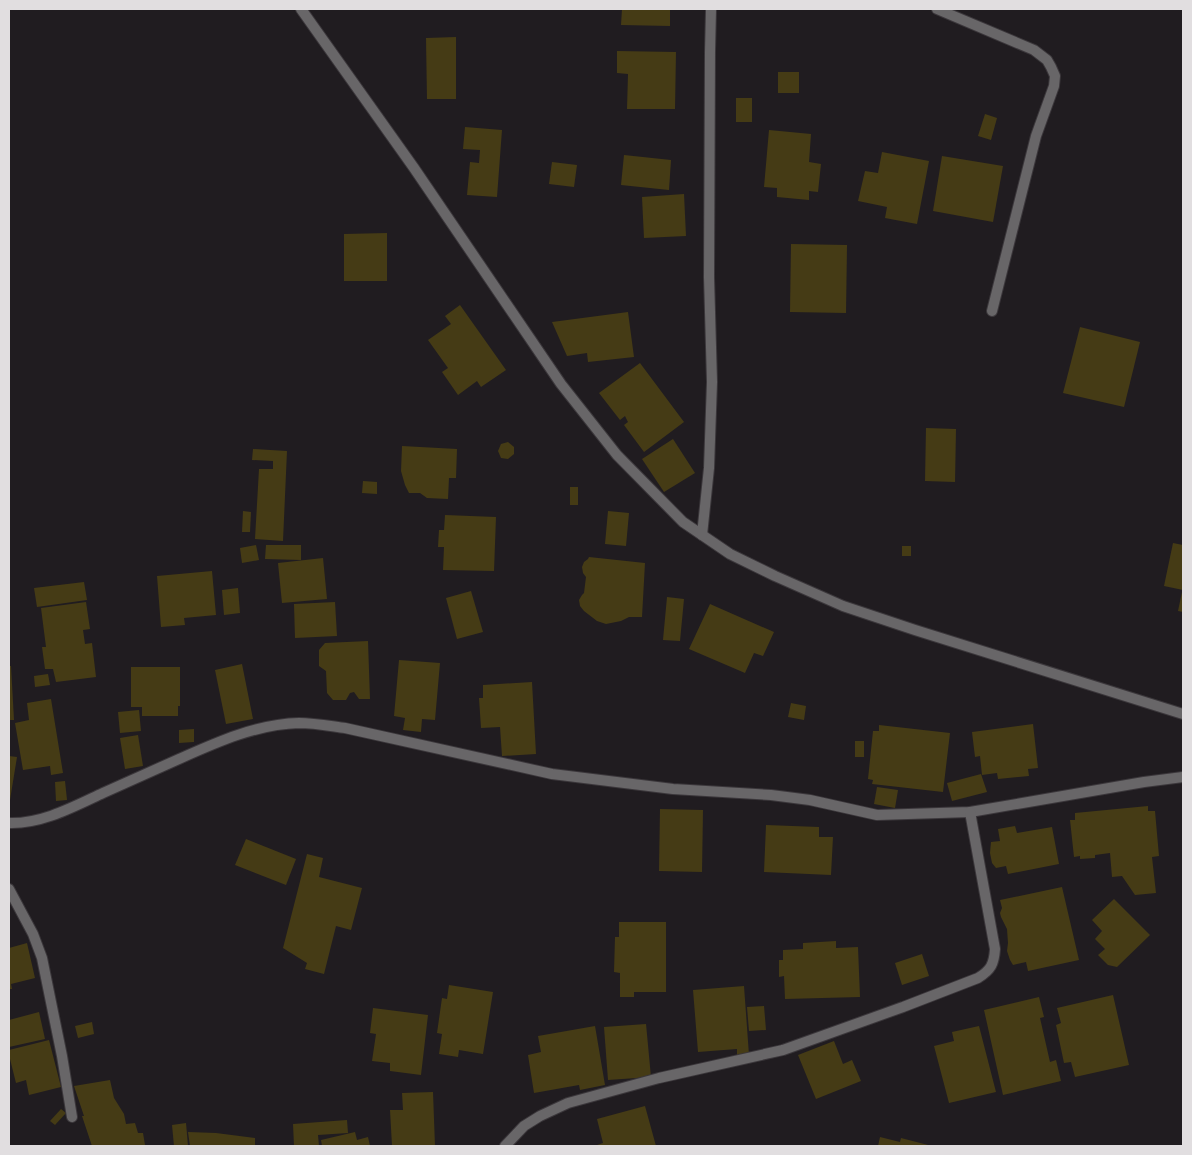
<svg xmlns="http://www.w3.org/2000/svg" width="1192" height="1155" font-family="Mulish,sans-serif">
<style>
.building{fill:#453b15}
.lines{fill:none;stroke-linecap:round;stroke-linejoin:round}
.minor-casing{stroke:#3b373b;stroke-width:12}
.minor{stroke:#686668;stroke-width:10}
</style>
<rect width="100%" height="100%" fill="#201c20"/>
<g class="building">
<polygon points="622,9 670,9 670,26 621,25"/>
<polygon points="456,37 456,99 427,99 426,38"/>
<polygon points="617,51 676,52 675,109 627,109 628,74 617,73"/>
<rect x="778" y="72" width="21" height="21"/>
<rect x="736" y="98" width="16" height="24"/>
<polygon points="985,114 997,118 991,140 978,136"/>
<polygon points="465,127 502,130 497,197 467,195 470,162 479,163 480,150 463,149"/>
<polygon points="769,130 811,134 809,162 821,164 818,192 809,191 809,200 777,197 777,188 764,187"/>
<polygon points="882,152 929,161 917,224 885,218 887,207 858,201 865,171 878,173"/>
<polygon points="624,155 671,160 669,190 621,185"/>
<polygon points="942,156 1003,166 993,222 933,211"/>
<polygon points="552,162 577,165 574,187 549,184"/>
<polygon points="684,194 686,236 644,238 642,197"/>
<polygon points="387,233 387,281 344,281 344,234"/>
<polygon points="791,244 847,245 846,313 790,312"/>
<polygon points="460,305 506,370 481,387 477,381 458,395 442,372 448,368 428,340 451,324 445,316"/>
<polygon points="628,312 634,357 588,362 587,353 567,356 552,322"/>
<polygon points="1080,327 1140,342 1124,407 1063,393"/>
<polygon points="640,363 684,422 644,452 624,425 628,422 625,416 620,420 599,393"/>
<polygon points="926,428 956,429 955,482 925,481"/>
<polygon points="673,439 695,473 664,492 642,459"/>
<polygon points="508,442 514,447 514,454 508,459 501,458 498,451 501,444"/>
<polygon points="402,446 457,449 456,478 449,478 448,499 427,498 420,493 409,493 405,485 401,471"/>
<polygon points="253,449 287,451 283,541 255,539 259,469 273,469 273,461 252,460"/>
<polygon points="363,481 377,482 377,494 362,493"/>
<rect x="570" y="487" width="8" height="18"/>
<polygon points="243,511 251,512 250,532 242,532"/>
<polygon points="608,511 629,513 626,546 605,544"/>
<polygon points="445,515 496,517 494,571 443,570 444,547 438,547 439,530 444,530"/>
<polygon points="1173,543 1183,545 1183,590 1164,586"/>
<polygon points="256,545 259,560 242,563 240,548"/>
<polygon points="266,545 301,545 301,560 265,559"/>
<rect x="902" y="546" width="9" height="10"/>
<polygon points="589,557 645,563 642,617 629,617 621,621 606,624 597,621 584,611 580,606 579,600 582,595 584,593 586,577 583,573 582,567 584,562 588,559"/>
<polygon points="323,558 327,599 282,603 278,563"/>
<polygon points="212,571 216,615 184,618 185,625 161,627 157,576"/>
<polygon points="84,582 87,600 37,607 34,588"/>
<polygon points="238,588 240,613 224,615 222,590"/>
<polygon points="471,591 483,632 457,639 446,598"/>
<polygon points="1182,592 1183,592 1183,612 1178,611"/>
<polygon points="667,597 684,599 680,641 663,640"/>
<polygon points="86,602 90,629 83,630 85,644 92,643 96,677 56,682 53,669 45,669 42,647 46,647 41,608"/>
<polygon points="335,602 337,636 295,638 294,604"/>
<polygon points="710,604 774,632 763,656 754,653 745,673 689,649"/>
<polygon points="368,641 370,699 359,699 354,692 350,693 346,700 333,700 327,693 326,671 319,666 319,650 325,643"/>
<polygon points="399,660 440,663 435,720 422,719 421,732 403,730 405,718 394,716"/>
<polygon points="242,664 253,719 226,724 215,670"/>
<polygon points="9,666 11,666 14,720 9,720"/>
<polygon points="131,667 180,667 180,706 178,706 178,716 142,716 142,707 131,707"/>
<polygon points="48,674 50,685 35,687 34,676"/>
<polygon points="532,682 536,754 502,756 500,727 481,728 479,698 483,698 483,685"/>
<polygon points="51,699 63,773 51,775 50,766 23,770 15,723 29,720 27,703"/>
<polygon points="791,703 806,706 804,720 788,717"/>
<polygon points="139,710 141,731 120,733 118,712"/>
<polygon points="1033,724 1038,768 1028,769 1029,776 998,779 997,773 982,775 980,756 975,757 972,732"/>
<polygon points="879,725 950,733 943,792 872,784 873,780 868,779 873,731 879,731"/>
<polygon points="194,729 194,742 179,743 179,730"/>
<polygon points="138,735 143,766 125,769 120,738"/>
<rect x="855" y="741" width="9" height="16"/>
<polygon points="9,756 17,757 10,800 9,800"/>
<polygon points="981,774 987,792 952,801 947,783"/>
<polygon points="65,781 67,800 56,801 55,782"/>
<polygon points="877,787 898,790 895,808 874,804"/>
<polygon points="1148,806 1148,811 1155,811 1159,856 1152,857 1156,893 1135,895 1122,876 1112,877 1110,853 1095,855 1095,858 1080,859 1080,856 1074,857 1070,820 1075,820 1075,813"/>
<polygon points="660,809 703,810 702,872 659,871"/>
<polygon points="766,825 819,827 819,837 833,837 831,875 764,872"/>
<polygon points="1015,826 1017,833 1052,827 1059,864 1008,874 1006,866 996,868 992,863 990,853 991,842 1000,841 998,829"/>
<polygon points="246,839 296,859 286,885 235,865"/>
<polygon points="307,854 323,858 319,877 362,888 351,930 336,926 324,974 305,969 307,963 283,948"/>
<polygon points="1062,887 1079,960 1028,971 1026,962 1013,965 1010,960 1007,951 1008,943 1007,929 1001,917 1000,913 1002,908 1000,900"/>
<polygon points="1114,899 1150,935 1117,967 1108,965 1098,955 1105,949 1095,939 1102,931 1092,920"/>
<polygon points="619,922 666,922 666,992 634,992 634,997 620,997 620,973 614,972 615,937 619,937"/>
<polygon points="836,941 836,948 858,947 860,997 785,999 784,976 779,977 779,960 783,960 783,950 803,949 803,943"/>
<polygon points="27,943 35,978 11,984 12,989 9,989 9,948"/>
<polygon points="922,954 929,976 902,985 895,963"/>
<polygon points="449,985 493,992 483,1054 459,1050 458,1057 439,1054 442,1034 437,1033 442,998 447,999"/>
<polygon points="744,986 749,1055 737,1056 737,1049 698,1052 693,990"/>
<polygon points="1113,995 1129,1065 1075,1077 1071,1062 1064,1063 1056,1025 1061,1023 1057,1008"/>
<polygon points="1039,997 1044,1017 1040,1018 1050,1062 1056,1060 1061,1081 1003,1095 984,1010"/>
<polygon points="764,1006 766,1030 749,1031 747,1007"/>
<polygon points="373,1008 428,1015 421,1075 390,1071 390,1063 372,1061 376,1034 370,1033"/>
<polygon points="39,1012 45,1039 9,1047 9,1020"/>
<polygon points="92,1022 94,1034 78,1038 75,1026"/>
<polygon points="646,1024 651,1077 608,1080 604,1027"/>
<polygon points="595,1026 605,1085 580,1090 579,1085 534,1093 528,1055 541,1052 538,1036"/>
<polygon points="979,1026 996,1092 949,1103 934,1046 954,1041 952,1032"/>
<polygon points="49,1040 61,1087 29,1095 26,1080 16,1083 9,1055 9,1050"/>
<polygon points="834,1041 843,1064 852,1060 861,1081 816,1099 798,1055"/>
<polygon points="110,1080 114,1098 124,1114 126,1124 135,1123 138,1133 143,1133 145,1145 92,1146 82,1116 84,1116 74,1086"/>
<polygon points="433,1092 435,1146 392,1146 390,1110 403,1110 402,1093"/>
<polygon points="645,1106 656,1146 594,1146 603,1143 597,1119"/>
<polygon points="61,1109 66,1113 55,1125 50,1121"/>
<polygon points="347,1120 348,1133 318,1135 319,1146 294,1146 293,1124"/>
<polygon points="186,1123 188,1146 174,1146 172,1125"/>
<polygon points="188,1132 216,1133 255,1138 255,1146 190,1146"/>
<polygon points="355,1132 357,1140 368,1137 370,1146 322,1146 321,1140"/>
<polygon points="880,1137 900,1142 901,1138 932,1146 878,1146"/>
</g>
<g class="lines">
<defs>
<g id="minor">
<polyline points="301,9 414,168 561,384 617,455 683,522 730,554 775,576 843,606 915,630 1183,714"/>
<polyline points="937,9 1034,50 1047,60 1051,67 1055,76 1054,86 1036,136 992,311"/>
<polyline points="702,535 709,468 712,382 709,277 710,52 711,9"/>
<path d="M9 823C42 824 73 807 103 793 128 782 154 770 179 759 217 742 257 724 299 723 314 723 330 726 345 728L552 774 673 789 771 795 810 800 877 815 970 812 1144 782 1183 777"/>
<polyline points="9,889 33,934 42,958 62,1056 72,1117"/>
<path d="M505 1146 524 1126 540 1116 568 1103 659 1078 783 1050 903 1007 978 978C991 970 994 964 995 949L970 812"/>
</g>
</defs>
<use href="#minor" class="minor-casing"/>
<use href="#minor" class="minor"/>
</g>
<rect width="1192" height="1155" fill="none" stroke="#e1dee0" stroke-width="20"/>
</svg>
